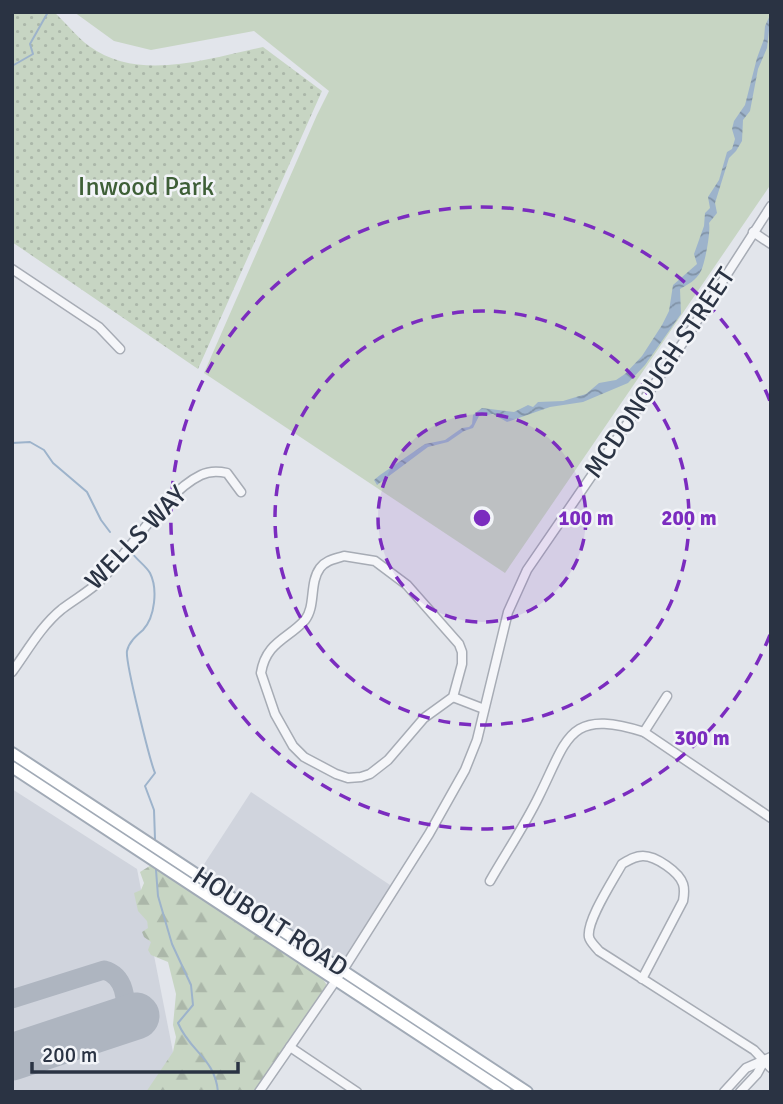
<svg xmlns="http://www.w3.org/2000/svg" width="783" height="1104" font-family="Signika,sans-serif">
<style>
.built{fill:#d0d4dd}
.grass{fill:#c7d5c3}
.forest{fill:url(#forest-firs)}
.park{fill:url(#park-dots)}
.water{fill:url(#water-waves)}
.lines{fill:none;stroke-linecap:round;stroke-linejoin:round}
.stream{stroke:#9db3cb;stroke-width:2}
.taxiway{stroke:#aeb5c0;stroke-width:19}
.runway{stroke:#aeb5c0;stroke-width:47}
.minor-casing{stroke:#a7acb5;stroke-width:11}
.major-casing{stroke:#a1aab6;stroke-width:14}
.minor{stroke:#f5f6f9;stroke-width:8}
.major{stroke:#fff;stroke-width:10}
.ring{fill:none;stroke:#7b2cbf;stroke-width:3.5;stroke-dasharray:12 9}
.labels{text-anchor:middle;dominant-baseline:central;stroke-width:5;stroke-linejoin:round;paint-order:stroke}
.park-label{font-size:26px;fill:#3e5f37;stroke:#f2f4f8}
.street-label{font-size:26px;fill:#2a3343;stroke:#f2f4f8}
.centre{fill:#7b2cbf;stroke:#f2f4f8;stroke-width:3.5}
.ring-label{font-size:21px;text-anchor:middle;font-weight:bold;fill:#7b2cbf;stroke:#f2f4f8;stroke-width:5;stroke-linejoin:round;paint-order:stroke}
</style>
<defs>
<pattern id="forest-firs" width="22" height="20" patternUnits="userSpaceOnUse" patternTransform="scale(1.75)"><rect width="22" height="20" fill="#c7d5c3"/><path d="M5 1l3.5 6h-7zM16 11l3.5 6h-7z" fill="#abb7a9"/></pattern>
<pattern id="park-dots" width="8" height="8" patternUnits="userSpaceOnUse" patternTransform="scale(1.75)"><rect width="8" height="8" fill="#c7d5c3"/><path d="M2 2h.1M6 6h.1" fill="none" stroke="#abb7a9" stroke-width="1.8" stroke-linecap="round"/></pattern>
<pattern id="water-waves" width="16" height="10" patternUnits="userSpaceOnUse" patternTransform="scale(1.75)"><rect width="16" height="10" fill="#9db3cb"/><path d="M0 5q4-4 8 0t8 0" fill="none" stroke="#8092a6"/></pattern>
</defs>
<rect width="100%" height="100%" fill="#e2e5eb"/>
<g class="built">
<polygon points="12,789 137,869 173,1052 202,1092 12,1092"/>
<polygon points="251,792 399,891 348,969 199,872"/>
</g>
<polygon class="grass" points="74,12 771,12 771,184 505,573 204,373 317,115 329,91 254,31 151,50 114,41"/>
<polygon class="forest" points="153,864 319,973 330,990 259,1092 146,1092 173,1052 176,1037 173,1025 176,994 168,962 151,955 148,950 151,942 144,937 142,932 148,928 147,921 138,911 134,893 141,890 144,883 140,872"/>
<path class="park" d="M12 12H54C66 23 77 37 89 46 140 83 208 58 263 47L322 91 198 369 12 242Z"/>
<path class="water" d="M771 13 767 48 758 69 750 111 743 120 742 141 736 151 729 158 715 203 717 213 709 223C711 231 705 263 701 271 696 281 688 284 680 289L681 314 645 365 628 383 583 402 550 407 507 422 493 414 479 416 473 428 464 431 448 442 428 447 377 485 374 480 380 475 425 444 445 440 462 428 469 427 472 424 473 415 482 408 514 412 528 405 533 407 538 402 563 401 586 394 599 383 616 380 625 374 642 356 662 325 669 311 673 285 697 264 694 254 704 226 705 213 710 208 708 197 719 180 727 152 732 149 735 139 732 129 734 121 745 105 757 58 764 39 765 26Z"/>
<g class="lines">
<g class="stream">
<polyline points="12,66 33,54 30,44 48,12"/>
<polyline points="12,443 30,442 44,450 53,463 87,492 101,520 110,532"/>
<path d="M132 553C137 560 146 566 150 573 158 589 155 617 143 630 136 636 129 642 127 651 125 661 150 761 155 773L145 786 154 810 155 839"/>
<path d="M156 870 158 896 172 944 191 985 193 1005 178 1023C190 1052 215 1058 218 1092"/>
</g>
<path class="taxiway" d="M12 999 104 970C126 976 126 1000 126 1019"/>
<polyline class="runway" points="12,1057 136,1016"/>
<defs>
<g id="minor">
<polyline points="753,232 771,244"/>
<polyline points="12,269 99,327 120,349"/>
<path d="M344 556 375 561 407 585 459 644 462 652V664L453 697 424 718 388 760 370 774 361 777 348 778 336 774 304 757 293 746 275 714 261 673C266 642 288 639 305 620 316 606 309 583 320 568 326 560 335 559 344 556Z"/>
<path d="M12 672C28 650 41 626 62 609 75 599 90 591 101 580 130 551 165 492 201 475 209 471 218 471 227 473L241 492"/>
<polyline points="453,697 484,709"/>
<polyline points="644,732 667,696"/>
<path d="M490 881C506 853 525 825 539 796 568 738 568 708 644 732L771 818"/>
<path d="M642 979 683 901C684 895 685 890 683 884 679 872 656 856 643 856 635 856 629 860 622 864 614 879 586 921 589 937 590 942 596 947 599 951L754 1050 771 1068"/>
<polyline points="290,1047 357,1092"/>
<polyline points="259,1092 343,970 429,834 465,770 477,740 508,612 527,570 684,341 771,206"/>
<polyline points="724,1092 746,1068 771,1057"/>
<polyline points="740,1092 757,1074 764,1061"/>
</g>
<g id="major">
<polyline points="12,753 527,1092"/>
<polyline points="12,767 506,1092"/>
</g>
</defs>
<use href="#minor" class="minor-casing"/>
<use href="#major" class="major-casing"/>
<use href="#minor" class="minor"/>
<use href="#major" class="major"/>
</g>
<circle cx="482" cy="518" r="104" fill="#7b2cbf" fill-opacity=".12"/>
<g class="ring">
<circle cx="482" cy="518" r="104"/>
<circle cx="482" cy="518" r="207"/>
<path d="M770 635A311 311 0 1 1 770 401"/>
</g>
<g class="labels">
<g class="park-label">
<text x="146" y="187">Inwood Park</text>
</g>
<g class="street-label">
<text transform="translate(660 373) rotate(-56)">MCDONOUGH STREET</text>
<text transform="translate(136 538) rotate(-46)">WELLS WAY</text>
<text transform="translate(270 922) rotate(33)">HOUBOLT ROAD</text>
</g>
</g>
<circle cx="482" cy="518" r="10" class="centre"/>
<g class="ring-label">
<text x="586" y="525">100 m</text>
<text x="689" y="525">200 m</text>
<text x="702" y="745">300 m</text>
</g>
<rect width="783" height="1104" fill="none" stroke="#2a3343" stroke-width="28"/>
<path d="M32 1062v10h206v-10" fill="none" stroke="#2a3343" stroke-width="3.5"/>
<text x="42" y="1062" font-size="21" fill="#2a3343" stroke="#f2f4f8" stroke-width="5" paint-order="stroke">200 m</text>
</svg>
